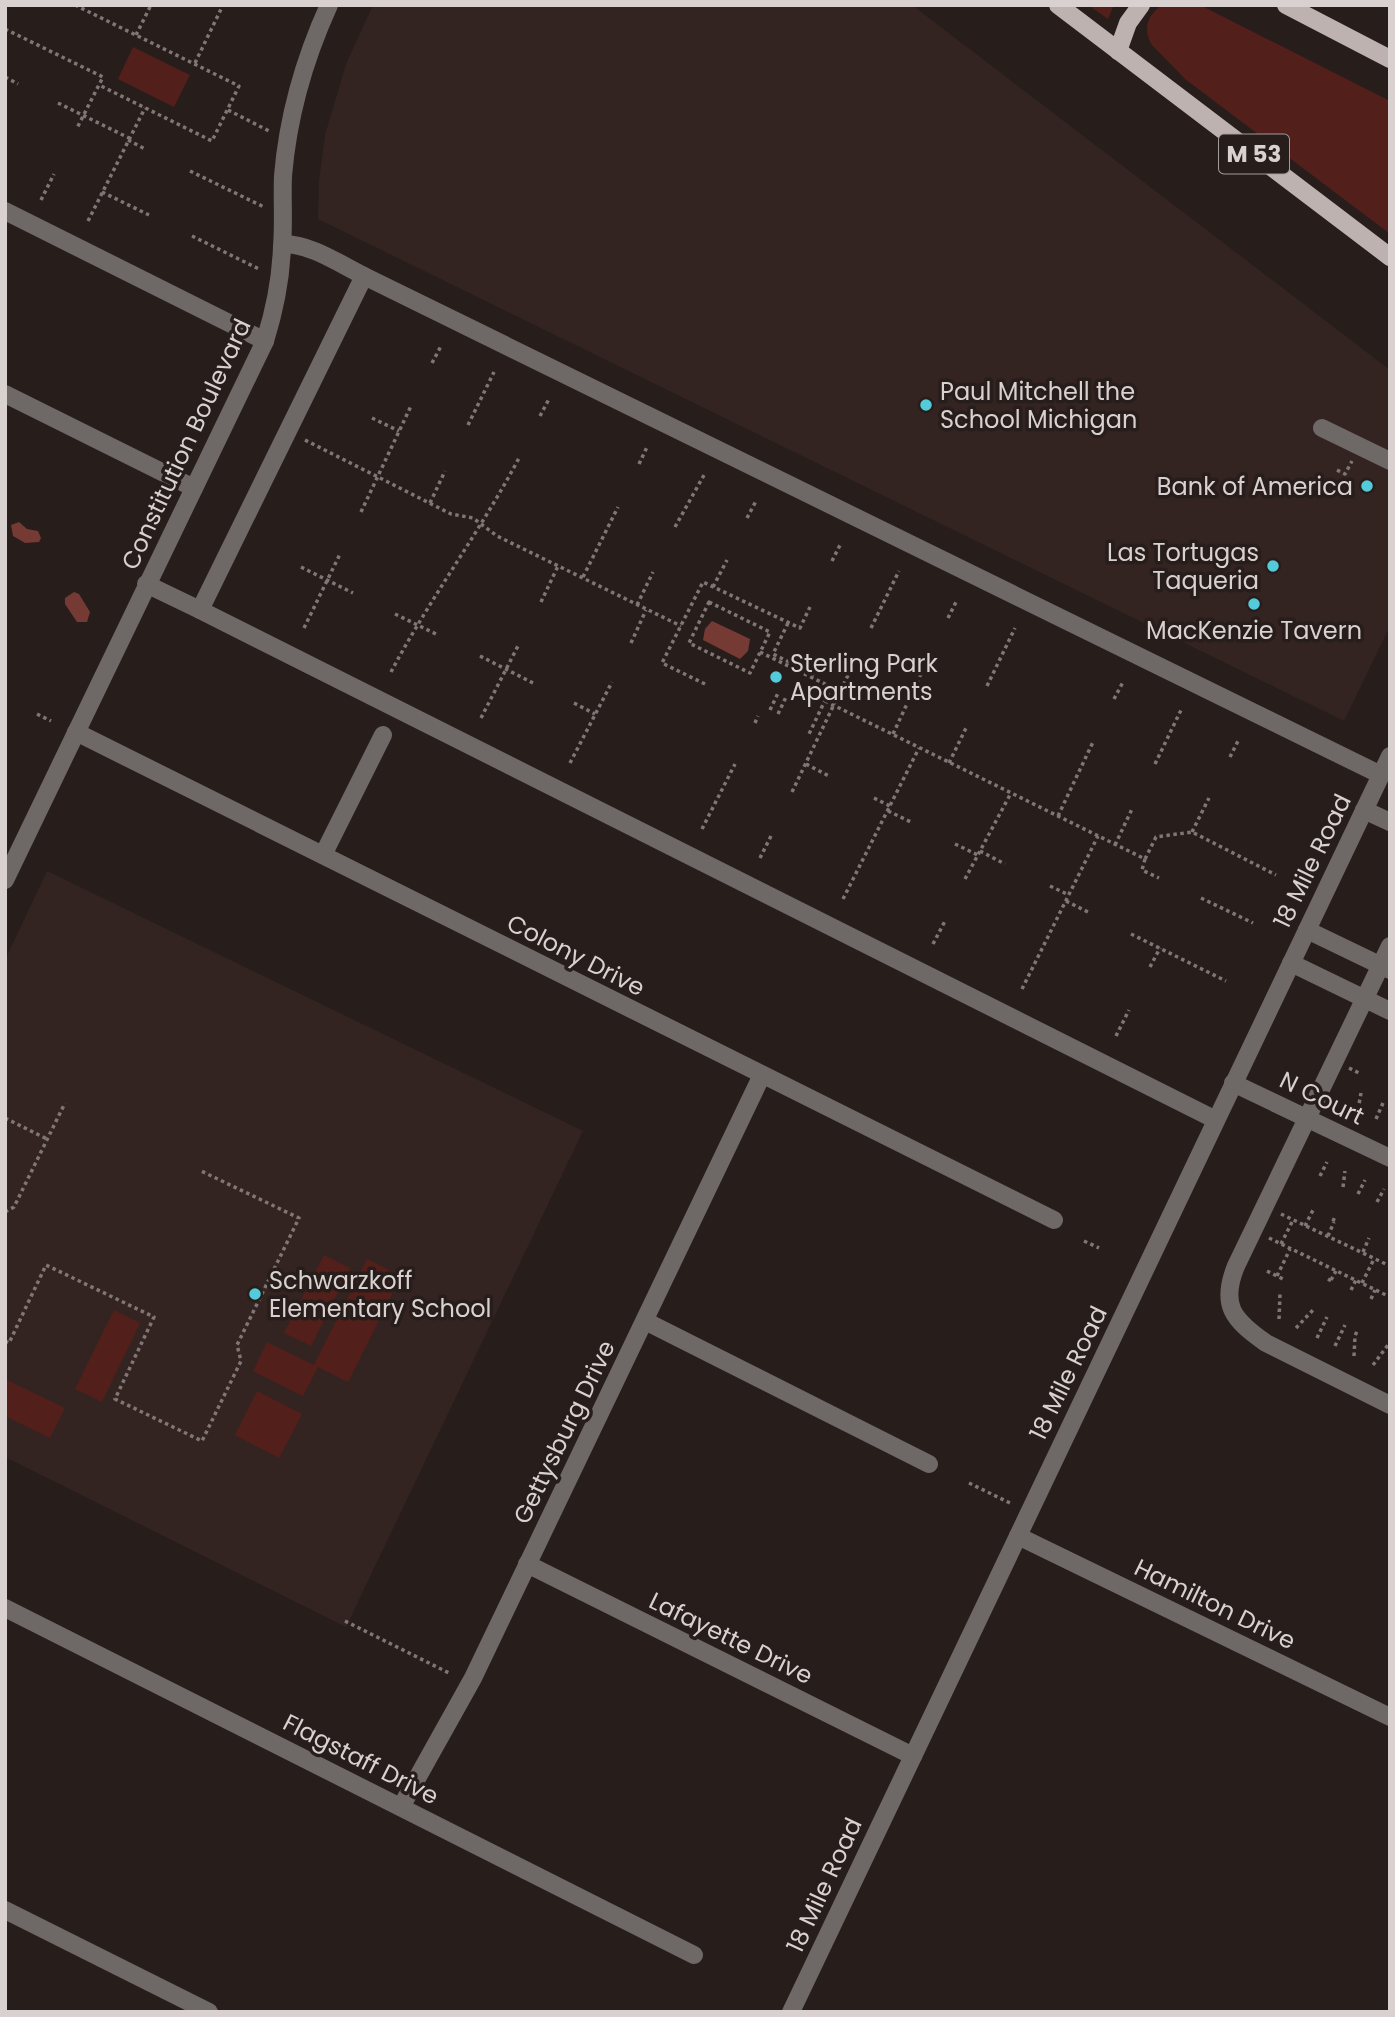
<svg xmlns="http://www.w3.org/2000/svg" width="1395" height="2017" font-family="Poppins,sans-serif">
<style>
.built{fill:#342421}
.green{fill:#531f1a}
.water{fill:#763a34}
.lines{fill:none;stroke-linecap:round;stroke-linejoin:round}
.path{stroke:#7f7675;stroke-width:3.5;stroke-dasharray:3.5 3.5;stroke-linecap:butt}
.minor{stroke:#6e6867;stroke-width:18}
.major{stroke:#beb2b0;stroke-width:18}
.poi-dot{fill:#53cbdb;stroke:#271d1b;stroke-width:2.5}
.labels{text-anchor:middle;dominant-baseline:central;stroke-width:7;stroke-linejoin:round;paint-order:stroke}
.shield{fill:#271d1b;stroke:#a39b9a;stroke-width:2}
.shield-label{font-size:23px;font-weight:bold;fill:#d8d1d0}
.poi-label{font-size:24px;fill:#d8d1d0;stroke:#271d1b;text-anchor:start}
.street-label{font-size:24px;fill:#d8d1d0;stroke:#271d1b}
</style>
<rect width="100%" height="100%" fill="#271d1b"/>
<g class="built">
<polygon points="373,5 912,5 1390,370 1390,626 1344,721 318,219 319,181 325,135 346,64"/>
<polygon points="47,871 583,1131 346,1627 5,1457 5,960"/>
</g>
<g class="green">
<polygon points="1088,5 1114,5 1108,19"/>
<path d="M1162 5H1200L1390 101V234L1185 79 1151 44C1143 28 1147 16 1162 5Z"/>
<polygon points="133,47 190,75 174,107 118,79"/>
<polygon points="324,1255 350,1268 311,1346 284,1333"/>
<polygon points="367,1259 401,1276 348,1382 318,1367 303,1396 253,1371 267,1342 314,1365"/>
<polygon points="114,1310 140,1323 102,1402 75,1389"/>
<polygon points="5,1379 65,1408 50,1438 5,1416"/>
<polygon points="257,1391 302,1414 279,1458 235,1435"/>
</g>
<g class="water">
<polygon points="19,522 27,529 38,531 41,538 39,542 25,543 13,536 11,525"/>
<polygon points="74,592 79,594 90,612 87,622 77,622 65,604 65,598"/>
<polygon points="712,621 750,639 748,651 740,659 703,640 705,629"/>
</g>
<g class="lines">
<g class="path">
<polyline points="75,5 239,86 212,141 99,85"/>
<polyline points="5,29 103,77 77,128"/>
<polyline points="136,35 151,5"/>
<polyline points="195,63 223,5"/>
<polyline points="5,77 18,84"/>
<polyline points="58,103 129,138"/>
<polyline points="228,110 271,132"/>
<polyline points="128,140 145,149"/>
<polyline points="190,171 264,207"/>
<polyline points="102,192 149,215"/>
<polyline points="41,200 54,174"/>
<polyline points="88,221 145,108"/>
<polyline points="192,236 261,270"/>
<polyline points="432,363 441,346"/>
<polyline points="540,416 549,399"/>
<polyline points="372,418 399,431"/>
<polyline points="468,425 494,372"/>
<polyline points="305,440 451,514 473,518 497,536 681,626"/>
<polyline points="639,464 647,447"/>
<polyline points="1337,470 1345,474 1352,461"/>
<polyline points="430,503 445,471"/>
<polyline points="361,512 411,406"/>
<polyline points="747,518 756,501"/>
<polyline points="675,527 704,475"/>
<polyline points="832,561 841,543"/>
<polyline points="301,567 353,593"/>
<polyline points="583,577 618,507"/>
<polyline points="713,587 727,560"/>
<polyline points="541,602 558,566"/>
<polygon points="709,602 770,632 750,673 689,643"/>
<polyline points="637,605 653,572"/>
<polyline points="395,614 438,635"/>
<polyline points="948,618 957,600"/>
<polyline points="788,623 773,654 813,674 811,677"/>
<polyline points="304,628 340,554"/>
<polyline points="871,628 899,571"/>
<polyline points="631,643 646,610"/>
<polyline points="760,652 829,686 830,690 809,734"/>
<polyline points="480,656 533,683"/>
<path d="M391 672C430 598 480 532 519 458"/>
<polyline points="705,684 662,663 703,582 800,628 810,607"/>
<polyline points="987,686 1015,628"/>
<polyline points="1114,699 1123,682"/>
<polyline points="825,701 1145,859 1156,837 1192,832 1276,875"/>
<polyline points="574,703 595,714"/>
<polyline points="770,710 779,691"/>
<polyline points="37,714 51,721"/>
<polyline points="778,714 787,695"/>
<polyline points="481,718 519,644"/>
<polyline points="755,723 758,716"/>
<polyline points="893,734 926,663"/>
<polyline points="1230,757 1239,739"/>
<polyline points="570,763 612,682"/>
<polyline points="949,763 966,728"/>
<polyline points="806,764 829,776"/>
<polyline points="1155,764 1181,710"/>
<polyline points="792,792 850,671"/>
<polyline points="874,798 890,806"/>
<polyline points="888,811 911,822"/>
<polyline points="1058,816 1093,742"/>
<polyline points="702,829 735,764"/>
<polyline points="1192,832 1209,798"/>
<polyline points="955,844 978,855"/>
<polyline points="1115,845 1132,809"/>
<polyline points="980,851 1005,864"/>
<polyline points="760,858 771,836"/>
<polyline points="1145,859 1142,870 1159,878"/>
<polyline points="965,879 1011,793"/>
<polyline points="1050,886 1069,895"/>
<polyline points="1201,898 1253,923"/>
<polyline points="843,899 919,748"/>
<polyline points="1066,901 1088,912"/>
<polyline points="1131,934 1226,981"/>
<polyline points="933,944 945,921"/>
<polyline points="1150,967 1160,948"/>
<polyline points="1022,989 1098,836"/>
<polyline points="1116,1036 1129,1010"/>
<polyline points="1349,1068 1359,1073"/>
<polyline points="1358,1110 1361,1093"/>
<polyline points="5,1118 47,1139"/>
<polyline points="1376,1119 1383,1103"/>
<polyline points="1320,1176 1327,1162"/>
<polyline points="1343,1187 1345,1171"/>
<polyline points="1358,1194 1365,1180"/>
<polyline points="1377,1202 1384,1189"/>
<polyline points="5,1212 14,1207 65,1103"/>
<polyline points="1281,1214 1390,1266"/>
<polyline points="1332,1219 1337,1221"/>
<polyline points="1305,1226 1313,1210"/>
<polyline points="1328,1236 1334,1222"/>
<polyline points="1269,1238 1390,1297"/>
<polyline points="1084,1241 1099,1248"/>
<polyline points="1281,1244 1293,1220"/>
<polyline points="1363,1252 1369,1238"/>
<polyline points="1267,1271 1283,1279"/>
<polyline points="1277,1276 1290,1249"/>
<polyline points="1328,1279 1333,1282"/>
<polyline points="1331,1280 1336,1271"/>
<polyline points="1362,1283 1374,1259"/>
<polyline points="1351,1290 1356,1280"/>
<polyline points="1371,1299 1375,1290"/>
<polyline points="1279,1319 1280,1294"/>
<polyline points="1296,1328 1313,1310"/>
<polyline points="1317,1338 1327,1317"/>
<polyline points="5,1341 9,1343 46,1265 154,1317 115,1399 202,1441 241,1361 237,1345 299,1218 199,1170"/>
<polyline points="1335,1346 1345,1325"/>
<polyline points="1354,1356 1355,1336 1357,1331"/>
<polyline points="1373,1365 1388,1345"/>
<polyline points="969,1483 1012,1504"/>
<polyline points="345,1621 449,1673"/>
</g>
<g class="minor">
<polyline points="5,211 265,341"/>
<path d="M283 244C311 244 338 263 364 276"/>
<polyline points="5,394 194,488"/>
<polyline points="1322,428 1390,461"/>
<polyline points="146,584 200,610"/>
<polyline points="76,732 1054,1220"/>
<polyline points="1364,810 1390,822"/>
<polyline points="323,855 383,735"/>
<path d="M5 880 265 341C275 309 281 279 282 246 284 222 282 199 283 176 288 115 304 60 329 5"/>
<polyline points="1307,930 1390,970"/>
<path d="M1390 946 1236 1266C1220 1305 1233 1320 1266 1343L1390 1405"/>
<polyline points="1291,963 1390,1011"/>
<polyline points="1233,1083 1390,1158"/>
<polyline points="1216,1120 200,610 364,276 1381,775"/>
<polyline points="645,1321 929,1464"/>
<polyline points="1018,1536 1390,1717"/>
<polyline points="527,1564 913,1756"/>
<polyline points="5,1608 694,1955"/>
<polyline points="401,1807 473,1678 762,1075"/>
<polyline points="5,1910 209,2012"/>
<polyline points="791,2012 1390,756"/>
</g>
<g class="major">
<polyline points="1058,5 1390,257"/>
<polyline points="1286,5 1390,59"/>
<polyline points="1118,51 1128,23 1141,5"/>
</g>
</g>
<g class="poi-dot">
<circle cx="926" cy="405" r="7"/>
<circle cx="1367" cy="486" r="7"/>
<circle cx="1273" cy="566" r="7"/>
<circle cx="1254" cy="604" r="7"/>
<circle cx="776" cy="677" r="7"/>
<circle cx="255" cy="1294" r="7"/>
</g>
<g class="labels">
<rect class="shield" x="1219" y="134.5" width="70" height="39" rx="5"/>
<g class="shield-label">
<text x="1254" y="154">M 53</text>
</g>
<g class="poi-label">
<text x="940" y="391">Paul Mitchell the<tspan x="940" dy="28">School Michigan</tspan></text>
<text x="1353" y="486" text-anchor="end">Bank of America</text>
<text x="1259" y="552" text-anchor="end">Las Tortugas<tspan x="1259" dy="28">Taqueria</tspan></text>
<text x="1254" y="630" text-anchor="middle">MacKenzie Tavern</text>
<text x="790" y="663">Sterling Park<tspan x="790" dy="28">Apartments</tspan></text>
<text x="269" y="1280">Schwarzkoff<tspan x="269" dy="28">Elementary School</tspan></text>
</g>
<g class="street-label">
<text transform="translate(186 444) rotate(-65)">Constitution Boulevard</text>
<text transform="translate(1312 861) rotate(-64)">18 Mile Road</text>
<text transform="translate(576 955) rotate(27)">Colony Drive</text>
<text transform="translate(1322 1098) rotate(26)">N Court</text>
<text transform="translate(1068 1373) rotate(-64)">18 Mile Road</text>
<text transform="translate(564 1432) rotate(-64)">Gettysburg Drive</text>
<text transform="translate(1215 1604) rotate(26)">Hamilton Drive</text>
<text transform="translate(731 1638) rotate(26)">Lafayette Drive</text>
<text transform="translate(361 1759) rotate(27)">Flagstaff Drive</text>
<text transform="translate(824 1885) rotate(-65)">18 Mile Road</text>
</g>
</g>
<rect width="1395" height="2017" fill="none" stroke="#d8d1d0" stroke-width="14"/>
</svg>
